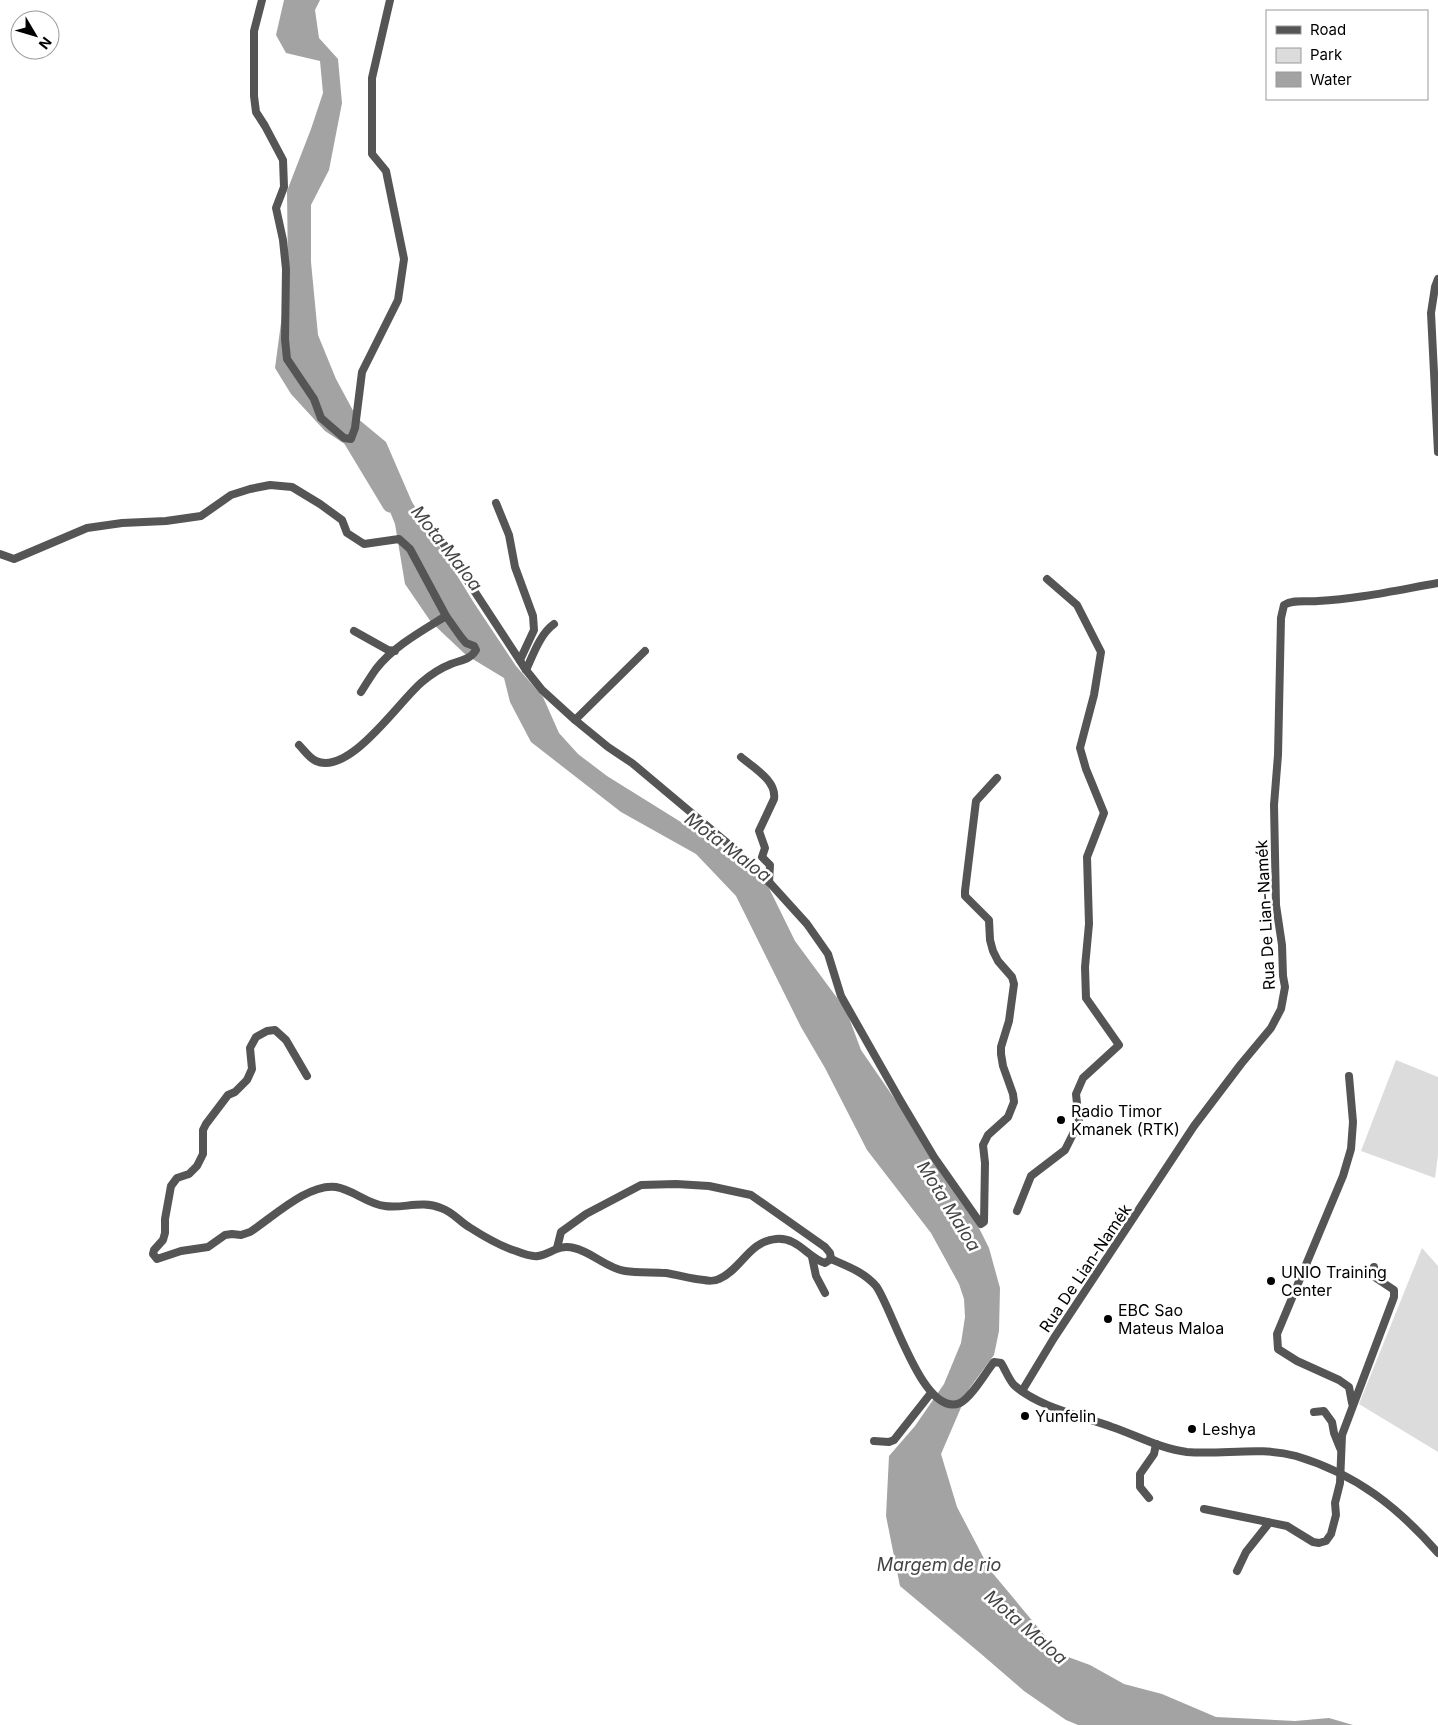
<svg xmlns="http://www.w3.org/2000/svg" width="1438" height="1725" font-family="Inter,sans-serif">
<style>
.green{fill:#dcdcdc}
.water{fill:#a3a3a3}
.lines{fill:none;stroke-linecap:round;stroke-linejoin:round}
.river{stroke:#a3a3a3;stroke-width:15}
.minor{stroke:#555;stroke-width:8}
.poi-dot{fill:#000;stroke:#fff;stroke-width:2}
.labels{text-anchor:middle;dominant-baseline:central;stroke-width:5;stroke-linejoin:round;paint-order:stroke}
.street-label{font-size:16px;fill:#000;stroke:#fff}
.poi-label{font-size:16px;fill:#000;stroke:#fff;text-anchor:start}
.water-label{font-size:18px;font-style:italic;fill:#444;stroke:#fff}
</style>
<rect width="100%" height="100%" fill="#fff"/>
<g class="green">
<polygon points="1396,1060 1438,1077 1438,1155 1435,1178 1361,1151"/>
<polygon points="1422,1248 1438,1266 1438,1452 1359,1404"/>
</g>
<polygon class="water" points="284,0 320,0 315,10 319,38 338,59 342,103 329,170 311,205 311,262 318,335 336,379 357,418 386,442 412,502 474,603 516,666 543,697 559,733 578,754 607,776 721,847 767,884 795,941 846,1010 861,1050 967,1204 989,1248 1000,1288 999,1331 994,1355 969,1389 941,1454 957,1507 990,1570 1060,1654 1090,1665 1124,1684 1162,1694 1216,1717 1295,1721 1329,1718 1353,1725 1078,1725 1066,1720 1024,1691 980,1653 900,1586 886,1516 889,1456 915,1426 944,1384 961,1343 965,1317 964,1299 959,1284 931,1233 867,1150 825,1068 801,1027 736,896 696,854 621,812 531,742 510,702 504,678 466,655 431,622 405,584 395,524 369,460 325,431 291,394 275,368 288,270 287,191 311,129 323,93 320,61 286,53 276,35"/>
<g class="lines">
<polyline class="river" points="349,437 390,505"/>
<g class="minor">
<polyline points="262,0 254,31 254,96 256,112 265,126 283,160 284,187 276,208 283,240 286,269 285,339 287,359 314,399 321,418 344,438 351,439 355,428 362,372 398,300 404,259 386,171 372,154 372,78 390,0"/>
<polyline points="1438,279 1435,287 1431,313 1438,452"/>
<polyline points="496,503 509,535 515,567 533,616 534,630 520,660"/>
<polyline points="439,537 526,670 542,690 575,720 608,747 632,763 725,841 769,882 807,924 828,954 841,996 900,1100 934,1157 981,1224 984,1222 985,1163 983,1145 988,1135 1008,1117 1014,1102 1013,1094 1003,1066 1001,1054 1001,1047 1009,1021 1014,984 1012,977 998,961 993,951 990,940 989,920 965,896 965,891 976,801 997,778"/>
<path d="M0 554 14 559 87 528 122 523 166 521 201 516 231 495 250 489 270 485 292 487 320 504 342 520 347 533 364 544 399 539 410 549 446 616 461 637 466 643 474 646 476 650C470 660 461 660 451 664 441 668 429 676 422 682 399 701 350 776 316 761 309 758 304 750 299 745"/>
<polyline points="354,631 388,650 395,651"/>
<path d="M526 670C533 655 540 634 554 624"/>
<path d="M361 692C366 684 371 676 376 669 394 646 422 631 446 616"/>
<polyline points="575,720 645,651"/>
<path d="M741 757C754 768 777 781 774 799L759 831 765 848 762 857 770 865 769 882"/>
<path d="M307 1076 286 1040 275 1030 267 1031 256 1037 250 1048 252 1069 247 1080 235 1092 228 1095 206 1124 203 1130V1154L197 1166 189 1174 177 1178 171 1186 165 1219V1233L163 1240 154 1250 153 1254 157 1259 181 1251 208 1247 225 1235 232 1234 241 1235 250 1232C272 1218 308 1183 336 1187 354 1190 367 1204 385 1206 402 1209 422 1200 441 1208 453 1212 459 1221 469 1227 483 1236 499 1246 516 1251 521 1253 532 1257 538 1256 551 1254 558 1244 574 1248 592 1252 606 1268 625 1271 638 1273 653 1272 666 1273 679 1275 691 1279 704 1280 708 1281 715 1281 719 1279 741 1270 749 1241 776 1239 798 1237 807 1257 825 1263L831 1259C847 1266 864 1272 876 1286 892 1307 923 1419 960 1403 971 1398 986 1372 994 1362L1001 1363C1005 1369 1009 1380 1014 1385 1038 1407 1082 1416 1112 1427 1136 1435 1161 1449 1187 1452 1224 1455 1260 1446 1296 1456 1356 1474 1398 1507 1438 1553"/>
<polyline points="1349,1076 1353,1122 1351,1149 1343,1176 1277,1334 1278,1349 1297,1361 1339,1380 1349,1387 1352,1403"/>
<polyline points="1017,1211 1031,1176 1065,1150 1079,1122 1076,1094 1083,1078 1119,1045 1086,998 1085,967 1089,924 1087,857 1104,813 1086,769 1080,748 1094,695 1101,652 1077,605 1047,579"/>
<polyline points="557,1248 561,1232 586,1214 641,1185 676,1184 709,1186 751,1195 825,1247 830,1253 831,1259"/>
<polyline points="812,1257 816,1276 825,1293"/>
<path d="M1022 1391 1054 1338 1194 1126 1241 1064 1271 1028 1281 1009 1285 987 1283 976 1282 945 1276 905 1274 805 1278 755 1281 618 1284 605C1293 599 1306 602 1318 601 1358 599 1398 590 1438 583"/>
<polyline points="1314,1412 1324,1411 1332,1422 1334,1433 1340,1448"/>
<polyline points="874,1441 889,1442 894,1440 931,1393"/>
<polyline points="1149,1498 1140,1487 1140,1474 1154,1454 1156,1444"/>
<polyline points="1204,1509 1287,1526 1313,1542 1319,1543 1326,1541 1331,1534 1336,1515 1335,1503 1340,1483 1342,1435 1394,1297 1394,1290 1376,1278 1374,1267"/>
<polyline points="1237,1571 1246,1552 1269,1523"/>
</g>
</g>
<g class="poi-dot">
<circle cx="1061" cy="1120" r="5"/>
<circle cx="1271" cy="1281" r="5"/>
<circle cx="1108" cy="1319" r="5"/>
<circle cx="1025" cy="1416" r="5"/>
<circle cx="1192" cy="1429" r="5"/>
</g>
<g class="labels">
<g class="street-label">
<text transform="translate(1265 915) rotate(-93)">Rua De Lian-Namék</text>
<text transform="translate(1085 1268) rotate(-56)">Rua De Lian-Namék</text>
</g>
<g class="poi-label">
<text x="1071" y="1111">Radio Timor<tspan x="1071" dy="18">Kmanek (RTK)</tspan></text>
<text x="1281" y="1272">UNIO Training<tspan x="1281" dy="18">Center</tspan></text>
<text x="1118" y="1310">EBC Sao<tspan x="1118" dy="18">Mateus Maloa</tspan></text>
<text x="1035" y="1416">Yunfelin</text>
<text x="1202" y="1429">Leshya</text>
</g>
<g class="water-label">
<text transform="translate(447 548) rotate(52)">Mota Maloa</text>
<text transform="translate(728 847) rotate(37)">Mota Maloa</text>
<text transform="translate(949 1206) rotate(58)">Mota Maloa</text>
<text x="939" y="1564">Margem de rio</text>
<text transform="translate(1026 1627) rotate(41)">Mota Maloa</text>
</g>
</g>
<rect x="1266" y="10" width="162" height="90" fill="#ffffff" stroke="#999999"/>
<rect x="1276" y="26" width="25" height="8" fill="#555555" stroke="#999999"/>
<text x="1310" y="35" font-size="15" fill="#000000">Road</text>
<rect x="1276" y="48" width="25" height="15" fill="#dcdcdc" stroke="#999999"/>
<text x="1310" y="60" font-size="15" fill="#000000">Park</text>
<rect x="1276" y="72" width="25" height="15" fill="#a3a3a3" stroke="#999999"/>
<text x="1310" y="85" font-size="15" fill="#000000">Water</text>
<g transform="translate(35 35) rotate(128)"><circle r="24" fill="#ffffff" stroke="#999999"/>
<path d="M0-4L9 19L0 12L-9 19Z" fill="#000000"/>
<text y="-8" font-size="14" font-weight="bold" text-anchor="middle" fill="#000000">N</text>
</g>
</svg>
